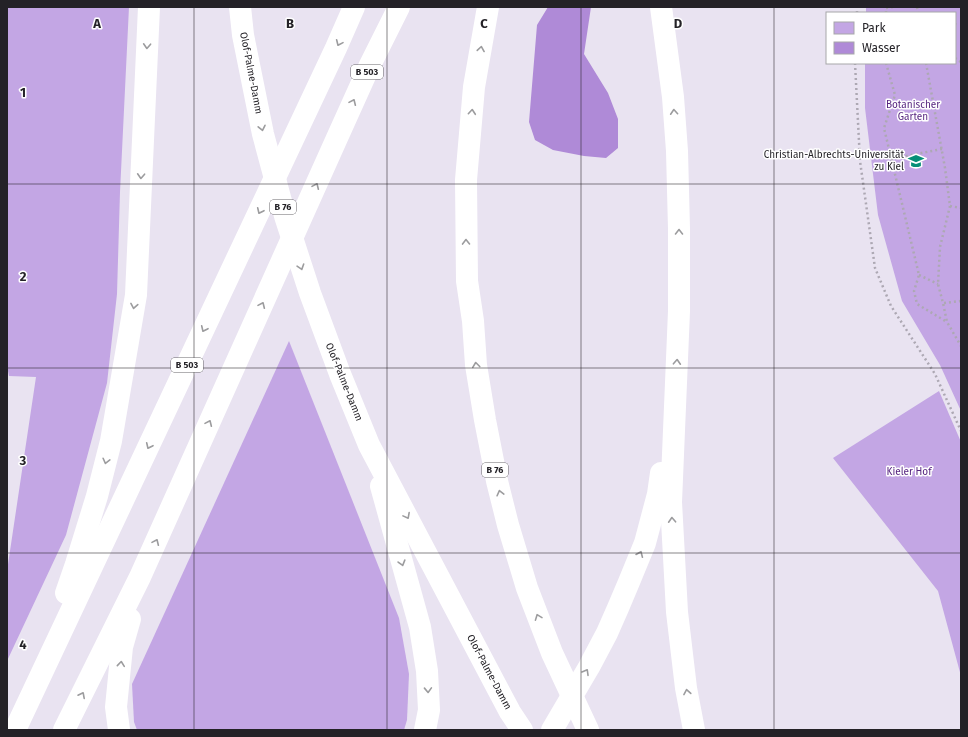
<svg xmlns="http://www.w3.org/2000/svg" width="968" height="737" font-family="'Fira Sans',sans-serif">
<style>
.green{fill:#c3a6e4}
.water{fill:#af8ad7}
.lines{fill:none;stroke-linecap:round;stroke-linejoin:round}
.path{stroke:#ada8b3;stroke-width:2.5;stroke-dasharray:2 3;stroke-linecap:butt}
.highway{stroke:#fff;stroke-width:22}
.oneway{stroke:#9c9c9e}
.grid{fill:none;stroke:#242227;stroke-width:1;stroke-opacity:0.55}
.labels{text-anchor:middle;dominant-baseline:central;stroke-width:3;stroke-linejoin:round;paint-order:stroke}
.shield{fill:#fff;stroke:#666468;stroke-width:1}
.shield-label{font-size:9px;font-weight:bold;fill:#242227}
.street-label{font-size:10px;fill:#242227;stroke:#fff}
.park-label{font-size:10px;fill:#572680;stroke:#fff}
.poi-label{font-size:10px;fill:#242227;stroke:#fff;text-anchor:end}
.grid-label{font-size:13px;text-anchor:middle;font-weight:bold;fill:#242227;stroke:#fff;stroke-width:3;stroke-linejoin:round;paint-order:stroke}
</style>
<rect width="100%" height="100%" fill="#e9e3f1"/>
<g class="green">
<polygon points="7,7 129,7 120,192 117,294 107,383 66,535 7,661 7,571 36,377 9,376 7,366"/>
<polygon points="866,7 961,7 961,411 940,365 902,301 878,215 865,108 865,63 955,63 955,13 866,13"/>
<polygon points="289,341 399,618 409,674 407,720 404,730 137,730 134,722 132,684"/>
<polygon points="939,391 961,442 961,676 938,591 833,458"/>
</g>
<polygon class="water" points="548,7 591,7 584,54 608,93 618,119 618,148 606,158 584,156 553,150 535,140 529,122 537,25"/>
<g class="lines">
<g class="path">
<polyline points="917,7 918,13"/>
<polyline points="857,13 857,7"/>
<polyline points="886,13 886,8 893,7"/>
<polyline points="955,25 956,21"/>
<polyline points="955,58 961,62"/>
<polyline points="855,63 860,161 875,268 891,306 935,374 961,431"/>
<polyline points="886,63 895,95 884,128 919,275 914,291 917,304 947,322"/>
<polyline points="926,63 945,168 950,206 940,247 938,284 943,303 947,322 961,346"/>
<polyline points="891,159 942,149"/>
<polyline points="950,206 961,208"/>
<polyline points="919,275 938,284"/>
<polyline points="944,303 961,301"/>
</g>
<g class="highway">
<polyline points="240,7 243,35 263,134 285,216 310,293 340,374 369,445 510,712 522,730"/>
<polyline points="488,7 474,87 466,180 467,281 473,321 476,365 485,420 497,481 508,525 527,588 552,653 588,730"/>
<polyline points="661,7 673,97 677,151 679,229 679,311 671,502 677,612 686,688 694,730"/>
<polyline points="381,486 420,627 427,671 429,710 425,730"/>
<polyline points="66,593 76,564 97,496 111,441 136,295 149,7"/>
<polyline points="15,730 336,48 354,7"/>
<polyline points="64,730 140,577 337,138 369,67 399,7"/>
<polyline points="119,730 116,707 122,647 130,619"/>
<polyline points="552,730 589,667 607,633 618,608 629,582 645,543 658,494 661,473"/>
</g>
</g>
<defs><path id="oneway-chevron" d="M-2-3.5L2.5 0L-2 3.5" fill="none" stroke-width="1.6" stroke-linecap="round" stroke-linejoin="round"/></defs>
<g class="oneway">
<use href="#oneway-chevron" transform="translate(339 43) rotate(114)"/>
<use href="#oneway-chevron" transform="translate(147 46) rotate(93)"/>
<use href="#oneway-chevron" transform="translate(481 49) rotate(-81)"/>
<use href="#oneway-chevron" transform="translate(353 102) rotate(-66)"/>
<use href="#oneway-chevron" transform="translate(472 112) rotate(-85)"/>
<use href="#oneway-chevron" transform="translate(674 112) rotate(-94)"/>
<use href="#oneway-chevron" transform="translate(262 128) rotate(78)"/>
<use href="#oneway-chevron" transform="translate(141 176) rotate(93)"/>
<use href="#oneway-chevron" transform="translate(316 186) rotate(-66)"/>
<use href="#oneway-chevron" transform="translate(260 211) rotate(115)"/>
<use href="#oneway-chevron" transform="translate(679 232) rotate(-90)"/>
<use href="#oneway-chevron" transform="translate(466 242) rotate(-91)"/>
<use href="#oneway-chevron" transform="translate(301 267) rotate(72)"/>
<use href="#oneway-chevron" transform="translate(262 305) rotate(-66)"/>
<use href="#oneway-chevron" transform="translate(134 306) rotate(100)"/>
<use href="#oneway-chevron" transform="translate(204 329) rotate(115)"/>
<use href="#oneway-chevron" transform="translate(677 362) rotate(-87)"/>
<use href="#oneway-chevron" transform="translate(476 365) rotate(-97)"/>
<use href="#oneway-chevron" transform="translate(209 423) rotate(-66)"/>
<use href="#oneway-chevron" transform="translate(149 446) rotate(115)"/>
<use href="#oneway-chevron" transform="translate(106 461) rotate(104)"/>
<use href="#oneway-chevron" transform="translate(500 493) rotate(-104)"/>
<use href="#oneway-chevron" transform="translate(407 516) rotate(62)"/>
<use href="#oneway-chevron" transform="translate(672 520) rotate(-93)"/>
<use href="#oneway-chevron" transform="translate(156 542) rotate(-66)"/>
<use href="#oneway-chevron" transform="translate(640 554) rotate(-67)"/>
<use href="#oneway-chevron" transform="translate(402 563) rotate(74)"/>
<use href="#oneway-chevron" transform="translate(538 617) rotate(-111)"/>
<use href="#oneway-chevron" transform="translate(121 664) rotate(-84)"/>
<use href="#oneway-chevron" transform="translate(586 672) rotate(-60)"/>
<use href="#oneway-chevron" transform="translate(428 690) rotate(88)"/>
<use href="#oneway-chevron" transform="translate(687 692) rotate(-100)"/>
<use href="#oneway-chevron" transform="translate(82 695) rotate(-63)"/>
</g>
<path class="grid" d="M194 7V730M387 7V730M581 7V730M774 7V730M7 184H961M7 368H961M7 553H961"/>
<defs>
<symbol id="university-bare" viewBox="-9 -9 18 18"><path d="M0-5L7-2L0 1L-7-2ZM-4 1L0 2.5L4 1V4Q0 6-4 4Z" fill="#058e77" stroke="#fff" stroke-width="2.5" paint-order="stroke"/></symbol>
</defs>
<g fill-rule="evenodd">
<use href="#university-bare" x="905" y="150" width="22" height="22"/>
</g>
<g class="labels">
<g class="shield">
<rect x="351" y="65" width="32" height="14" rx="3"/>
<rect x="270" y="200" width="26" height="14" rx="3"/>
<rect x="171" y="358" width="32" height="14" rx="3"/>
<rect x="482" y="463" width="26" height="14" rx="3"/>
</g>
<g class="shield-label">
<text x="367" y="72">B 503</text>
<text x="283" y="207">B 76</text>
<text x="187" y="365">B 503</text>
<text x="495" y="470">B 76</text>
</g>
<g class="street-label">
<text transform="translate(251 73) rotate(79)">Olof-Palme-Damm</text>
<text transform="translate(344 382) rotate(68)">Olof-Palme-Damm</text>
<text transform="translate(489 672) rotate(62)">Olof-Palme-Damm</text>
</g>
<g class="park-label">
<text x="913" y="105">Botanischer<tspan x="913" dy="12">Garten</tspan></text>
<text x="909" y="472">Kieler Hof</text>
</g>
<g class="poi-label">
<text x="904" y="155">Christian-Albrechts-Universität<tspan x="904" dy="12">zu Kiel</tspan></text>
</g>
</g>
<g class="grid-label">
<text x="97" y="28">A</text>
<text x="290" y="28">B</text>
<text x="484" y="28">C</text>
<text x="678" y="28">D</text>
<text x="23" y="97">1</text>
<text x="23" y="281">2</text>
<text x="23" y="465">3</text>
<text x="23" y="649">4</text>
</g>
<rect width="968" height="737" fill="none" stroke="#242227" stroke-width="16"/>
<rect x="826" y="12" width="130" height="52" fill="#ffffff" stroke="#a7a7a9"/>
<rect x="834" y="22" width="20" height="12" fill="#c3a6e4" stroke="#a7a7a9"/>
<text x="862" y="32" font-size="12" fill="#242227">Park</text>
<rect x="834" y="42" width="20" height="12" fill="#af8ad7" stroke="#a7a7a9"/>
<text x="862" y="52" font-size="12" fill="#242227">Wasser</text>
</svg>
